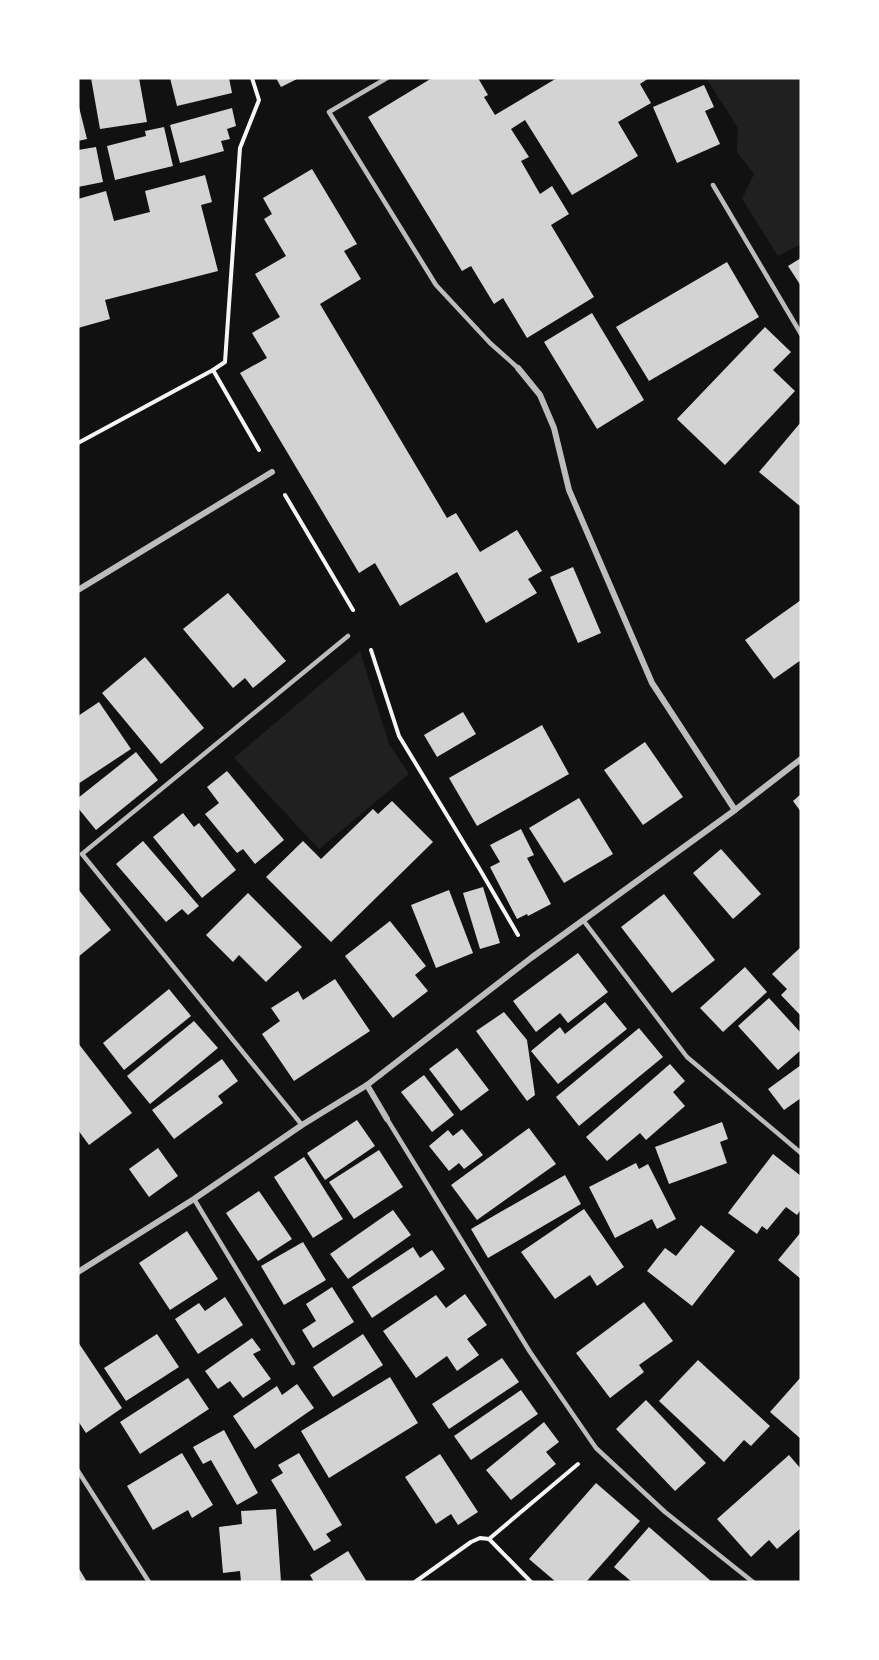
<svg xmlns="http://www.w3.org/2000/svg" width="879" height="1660" font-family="Literata,serif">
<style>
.green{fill:#202020}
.building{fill:#d3d3d3}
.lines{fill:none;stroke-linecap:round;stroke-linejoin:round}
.path{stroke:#f5f5f5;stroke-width:4}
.service{stroke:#bcbcbc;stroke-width:4.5}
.minor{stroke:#bcbcbc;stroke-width:6}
</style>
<rect width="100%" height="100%" fill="#111"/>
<g class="green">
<polygon points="706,78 801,78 801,244 778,256 742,199 754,174 737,152 738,128"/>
<polygon points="360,651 389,744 409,774 319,849 234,758"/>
</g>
<g class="building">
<polygon points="91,78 139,78 147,122 100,129"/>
<polygon points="170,78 229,78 232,93 177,106"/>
<polygon points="276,78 299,78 281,87"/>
<polygon points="432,78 478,78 488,95 484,97 495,115 557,78 649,78 640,84 651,103 618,122 638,156 572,195 525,120 511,129 529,157 521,161 540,194 552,186 569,214 551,225 594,297 527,338 503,298 494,304 471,266 462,271 368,117"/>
<polygon points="704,85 714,107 705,111 720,144 677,163 653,107"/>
<polygon points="78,103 87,139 78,141"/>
<polygon points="232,108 236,126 227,129 230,139 221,141 224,151 180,163 170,125"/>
<polygon points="164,127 173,166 115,180 107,146 146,136 145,131"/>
<polygon points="96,147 103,182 78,187 78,150"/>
<polygon points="312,169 357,244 344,251 361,279 320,304 447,518 456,513 480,552 517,530 542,571 528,579 537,593 486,623 457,572 400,606 375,563 359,573 240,373 267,358 252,333 280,317 255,274 286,256 264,219 272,214 263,198"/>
<polygon points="205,175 212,202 201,205 218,271 105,300 110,319 78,328 78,199 106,191 114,221 150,212 145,191"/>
<polygon points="801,258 801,286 788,266"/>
<polygon points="727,262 759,317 649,381 616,327"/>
<polygon points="592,313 644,400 597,429 544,342"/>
<polygon points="765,327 791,352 773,370 795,391 725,465 677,419"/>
<polygon points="801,422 801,507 759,472"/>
<polygon points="573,567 601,633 578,643 550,577"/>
<polygon points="228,593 286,661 253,688 245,678 233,688 183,629"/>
<polygon points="801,600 801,660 774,679 745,640"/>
<polygon points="145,657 204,728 161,764 102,693"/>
<polygon points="99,702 131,749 78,784 78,716"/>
<polygon points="463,712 476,734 437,757 424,735"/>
<polygon points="542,725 569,774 477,826 449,778"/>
<polygon points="645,742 683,797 643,825 604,770"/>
<polygon points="136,752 158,780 96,830 78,808 78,798"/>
<polygon points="227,771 284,840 255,864 243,849 237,853 205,814 219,803 207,787"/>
<polygon points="801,794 801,812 793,801"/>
<polygon points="579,798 613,854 564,883 529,828"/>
<polygon points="392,801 433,842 331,942 266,877 303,841 321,859 373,809 378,814"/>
<polygon points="183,813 194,827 199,823 236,870 202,898 153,837"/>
<polygon points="521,829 534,855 527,858 551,904 528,916 527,914 517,919 490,867 500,862 490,845"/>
<polygon points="143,841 199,906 188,915 182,909 166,922 116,864"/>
<polygon points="721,849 761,894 733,919 693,873"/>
<polygon points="483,887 500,943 480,949 463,893"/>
<polygon points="78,889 111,930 78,957"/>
<polygon points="449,890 473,953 436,968 411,905"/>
<polygon points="248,893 302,947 266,982 239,955 233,962 206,935"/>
<polygon points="664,894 715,960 672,993 621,927"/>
<polygon points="390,921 426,966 415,975 428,991 393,1018 345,956"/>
<polygon points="801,947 801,1016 781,995 787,989 772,974"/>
<polygon points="578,953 608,992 568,1023 560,1013 536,1032 513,1001"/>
<polygon points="745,967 767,992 723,1032 700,1008"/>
<polygon points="335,979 370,1031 294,1081 262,1034 280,1021 271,1008 298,991 303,1000"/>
<polygon points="169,989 191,1016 124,1070 103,1043"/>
<polygon points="769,998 801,1033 801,1050 778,1070 738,1026"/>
<polygon points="605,1002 627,1029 558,1084 531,1051 560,1027 565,1034"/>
<polygon points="504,1012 527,1040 535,1095 527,1101 476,1031"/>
<polygon points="194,1021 218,1048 150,1104 127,1076"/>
<polygon points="639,1028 663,1057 579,1126 556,1097"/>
<polygon points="78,1043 132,1113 89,1145 78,1130"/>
<polygon points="457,1048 489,1090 461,1111 429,1069"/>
<polygon points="222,1059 238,1081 218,1096 223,1103 174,1139 152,1110"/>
<polygon points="670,1064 685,1081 673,1092 685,1106 646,1140 640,1133 607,1161 586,1137"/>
<polygon points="801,1065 801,1098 784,1110 768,1089"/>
<polygon points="424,1075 454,1115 432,1132 401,1092"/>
<polygon points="357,1120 375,1146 325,1180 307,1153"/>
<polygon points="722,1122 728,1139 720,1142 727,1163 669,1184 655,1147"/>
<polygon points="529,1128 556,1164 477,1220 451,1185"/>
<polygon points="462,1129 483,1155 464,1169 459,1163 449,1171 429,1146 448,1130 453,1136"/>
<polygon points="158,1148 178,1176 149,1197 129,1169"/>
<polygon points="379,1150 403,1187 354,1219 329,1182"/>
<polygon points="773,1154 801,1176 801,1209 797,1215 786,1207 767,1230 762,1226 757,1234 728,1213"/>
<polygon points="304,1157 343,1219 313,1238 274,1177"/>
<polygon points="636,1163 639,1169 648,1164 676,1219 657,1229 652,1219 615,1238 589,1187"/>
<polygon points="565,1175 581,1204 488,1258 471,1229"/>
<polygon points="259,1191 292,1239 258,1261 226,1213"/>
<polygon points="584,1209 624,1267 597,1286 590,1275 555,1299 521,1252"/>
<polygon points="393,1210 411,1235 348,1279 330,1254"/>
<polygon points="701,1225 735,1251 692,1306 647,1271 665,1248 676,1256"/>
<polygon points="187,1231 218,1279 170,1310 139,1263"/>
<polygon points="801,1232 801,1279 778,1260"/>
<polygon points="303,1242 326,1280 284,1305 261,1266"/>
<polygon points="413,1247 420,1258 432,1250 445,1269 372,1318 352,1287"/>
<polygon points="332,1287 354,1322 313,1348 302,1330 316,1321 306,1304"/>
<polygon points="465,1294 487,1325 467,1339 479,1355 457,1371 447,1356 416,1378 383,1331 436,1295 446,1308"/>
<polygon points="225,1297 243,1325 198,1354 175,1319 199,1303 205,1311"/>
<polygon points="644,1302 673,1341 639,1365 644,1372 610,1398 576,1353"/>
<polygon points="157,1334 179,1367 126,1401 104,1368"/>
<polygon points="363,1334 383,1365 333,1397 313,1367"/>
<polygon points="252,1338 261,1350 253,1354 271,1379 243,1398 230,1381 218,1389 205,1371"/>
<polygon points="78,1342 122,1408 86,1433 78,1421"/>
<polygon points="502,1358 519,1382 449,1429 432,1404"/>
<polygon points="698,1360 770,1426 751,1446 744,1440 724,1462 659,1401"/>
<polygon points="390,1377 418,1423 329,1478 301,1431"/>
<polygon points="801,1377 801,1439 770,1412"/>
<polygon points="188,1378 209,1409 140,1454 120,1422"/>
<polygon points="297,1384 314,1408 255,1449 233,1416 277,1386 282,1395"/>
<polygon points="521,1390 538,1414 471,1460 454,1436"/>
<polygon points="646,1400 706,1463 675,1491 616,1429"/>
<polygon points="544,1422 559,1442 546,1452 556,1464 511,1500 486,1470"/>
<polygon points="224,1430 258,1493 237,1505 211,1460 203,1464 193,1447"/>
<polygon points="182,1453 213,1505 192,1518 188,1510 153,1530 127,1486"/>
<polygon points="299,1453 342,1525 326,1534 331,1541 314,1551 271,1480 283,1473 278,1465"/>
<polygon points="440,1454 478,1512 458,1525 451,1514 436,1524 405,1477"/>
<polygon points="789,1455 801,1469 801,1528 777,1549 769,1540 751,1557 717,1519"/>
<polygon points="596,1483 640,1521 586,1582 556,1582 529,1559"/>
<polygon points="276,1509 281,1582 241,1582 240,1571 223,1573 219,1527 242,1524 241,1511"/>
<polygon points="649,1527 712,1582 632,1582 614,1567"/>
<polygon points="348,1551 367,1582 314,1582 310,1575"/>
<polygon points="78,1567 87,1582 78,1582"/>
</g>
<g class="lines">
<g class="path">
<polyline points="213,370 259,450"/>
<polyline points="78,443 213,370 225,362 240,148 259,100 252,78"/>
<polyline points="285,495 353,610"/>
<polyline points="371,650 399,736 479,868 518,935"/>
<polyline points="489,1539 578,1464"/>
<polyline points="415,1582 471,1542 480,1538 489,1539 531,1582"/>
</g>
<g class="service">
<polyline points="387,78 329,112 436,285 490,343 518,368"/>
<polyline points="713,185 801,334"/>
<polyline points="583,920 687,1057 801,1153"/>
<polyline points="387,1119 530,1352 596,1448 665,1512 753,1582"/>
<polyline points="302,1125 82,854 348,636"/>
<polyline points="194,1199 293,1363"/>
<polyline points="78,1471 149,1582"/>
</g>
<g class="minor">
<polyline points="518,368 540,395 554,428 569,490 652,683 735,810"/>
<polyline points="78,590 272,472"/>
<polyline points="367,1085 387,1119"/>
<polyline points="78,1272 194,1199 302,1125 367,1085 531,958 735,810 801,759"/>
</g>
</g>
<rect width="879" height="1660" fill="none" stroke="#ffffff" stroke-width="159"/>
</svg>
